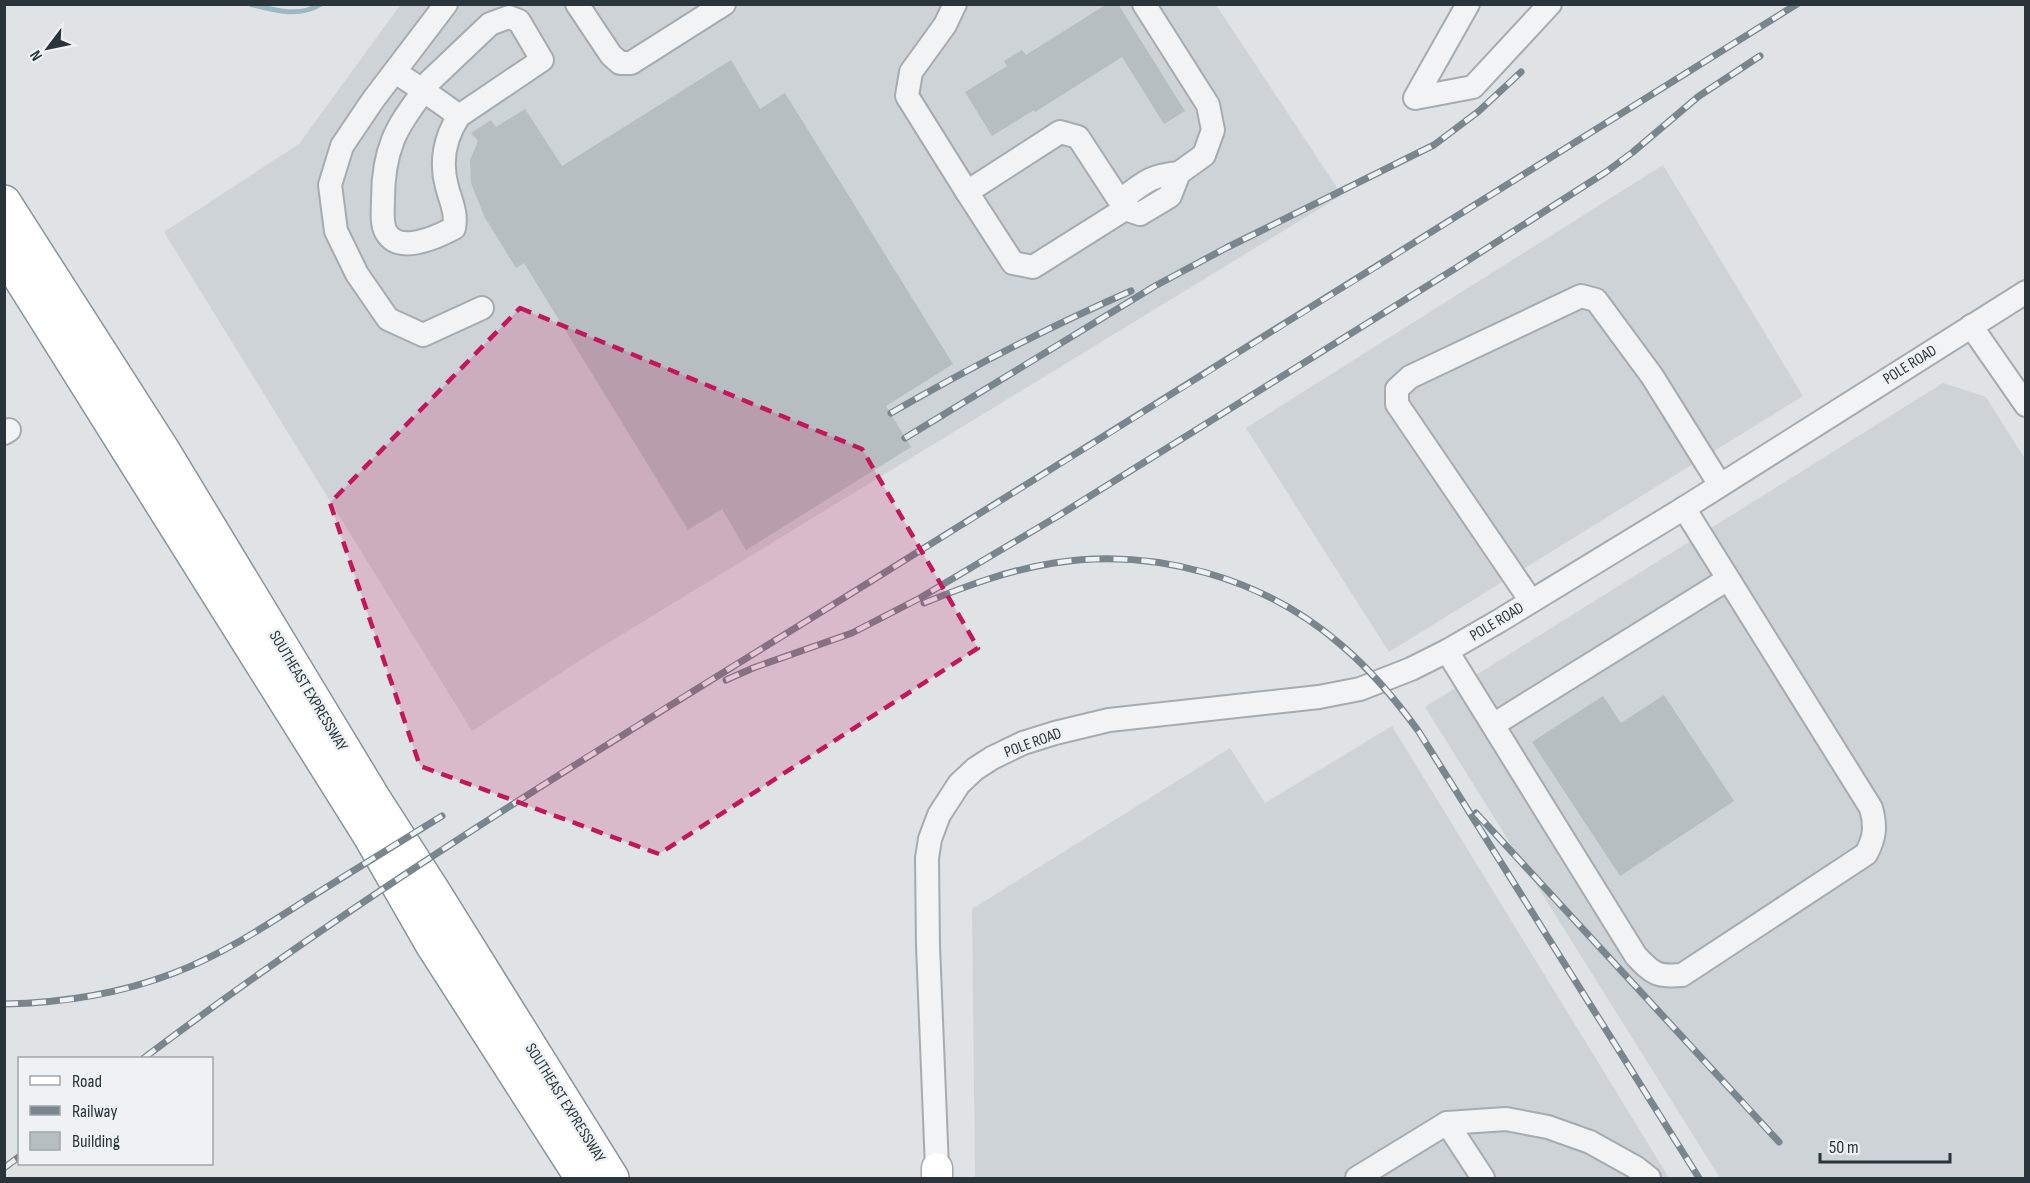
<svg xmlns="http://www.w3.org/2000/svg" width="2030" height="1183" font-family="'Sofia Sans Condensed',sans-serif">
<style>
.built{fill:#cdd3d7}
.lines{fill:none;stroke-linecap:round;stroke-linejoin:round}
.stream{stroke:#9db8c3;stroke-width:5}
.building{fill:#b6bec2}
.minor-casing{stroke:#a5abaf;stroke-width:26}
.major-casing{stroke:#9faab1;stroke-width:33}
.highway-casing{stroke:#88949b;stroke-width:36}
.minor{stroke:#f1f3f5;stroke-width:22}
.major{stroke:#fff;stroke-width:30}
.highway{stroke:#fff;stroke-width:33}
.rail-casing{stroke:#7a868e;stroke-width:7}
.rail{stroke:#eef2f4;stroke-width:4.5;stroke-dasharray:14;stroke-linecap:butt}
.marked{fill:#c2185b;fill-opacity:0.2;stroke:#c2185b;stroke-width:4.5;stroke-dasharray:12 8;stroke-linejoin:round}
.labels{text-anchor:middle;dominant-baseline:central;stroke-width:5;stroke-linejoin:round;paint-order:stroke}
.street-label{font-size:16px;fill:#29343b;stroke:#eef2f4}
</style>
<rect width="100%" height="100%" fill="#dfe3e6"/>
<g class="built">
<polygon points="401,4 1216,5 1342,195 585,657 472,731 164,232 299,144"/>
<polygon points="1663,165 1803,396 1389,652 1246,428"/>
<polygon points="1943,383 1986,397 2025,459 2025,1178 1720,1178 1425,707"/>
<polygon points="1392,726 1669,1178 975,1178 972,909 1230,748 1265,803"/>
</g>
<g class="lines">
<path class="stream" d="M250 4C273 10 299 18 321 4"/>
</g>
<g class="building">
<polygon points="1107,4 1118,4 1185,111 1164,124 1122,57 1035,112 1034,110 992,136 965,92 1007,66 1004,61 1022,50 1026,55"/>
<polygon points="731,60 760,109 785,93 953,364 886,406 911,447 746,550 722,509 688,530 524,263 516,268 484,216 471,183 470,160 478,141 471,133 491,120 496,127 525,109 562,166"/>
<polygon points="1664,695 1734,801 1620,876 1532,742 1603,696 1621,723"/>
</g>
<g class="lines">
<defs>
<g id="minor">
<polyline points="446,4 373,100 342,146 330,185 336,231 357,274 388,319 423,335 482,308"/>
<polyline points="577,4 611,55 620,63 631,63 724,4"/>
<polyline points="955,4 945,25 911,72 907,96 967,192"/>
<path d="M1144 4 1208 105 1213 130 1204 155 1179 173 1170 196 1140 214 1125 209 1126 196C1147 180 1152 176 1179 173"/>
<polyline points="1468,4 1415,98 1473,87 1550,4"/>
<path d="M395 72C417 86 439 101 459 116L542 60 519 21 509 17 490 24 430 81C418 100 401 119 393 140 385 160 383 179 383 199 383 209 381 223 386 232 399 255 437 237 454 228 457 213 451 202 447 187 440 162 445 137 459 116"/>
<polygon points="1060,132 1078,137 1125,209 1033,267 1013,263 967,192"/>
<polyline points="1971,326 2026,405"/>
<polyline points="4,433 9,430"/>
<polyline points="1531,601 1397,404 1397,389 1410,377 1581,296 1596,300 1652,376 1720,485"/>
<path d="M1447 651 1636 956C1653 974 1657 977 1682 975L1866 854C1875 838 1876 826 1871 808L1684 508"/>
<polyline points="1493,725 1728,579"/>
<polyline points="1447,1123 1483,1178"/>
<polyline points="937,1168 928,946 927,858 930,839 939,815 959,784 975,769 992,758 1023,743 1055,733 1109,720 1319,697 1360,689 1411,669 1447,651 1499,621 1686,507 2026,292"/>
<polyline points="1357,1178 1447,1123 1506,1119 1548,1127 1590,1142 1635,1167 1649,1178"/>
</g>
<polyline id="major" points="937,1168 937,1178"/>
<g id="highway">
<polyline points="4,202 164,452 374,799 435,894 612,1178"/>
<polyline points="4,252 370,836 432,944 582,1178"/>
</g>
</defs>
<use href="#minor" class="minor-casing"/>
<use href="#major" class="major-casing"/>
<use href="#highway" class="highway-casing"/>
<use href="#minor" class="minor"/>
<use href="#major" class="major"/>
<use href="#highway" class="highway"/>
<defs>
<g id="rail">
<path d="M891 413C969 368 1049 327 1131 291"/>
<polyline points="905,438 1155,286 1226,248 1434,145 1479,111 1521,72"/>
<path d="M924 603C966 586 1009 570 1054 563 1154 547 1264 578 1340 644 1371 670 1396 700 1419 732L1699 1178"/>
<polyline points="726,680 753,668 852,633 920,598 1058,516 1456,268 1606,172 1633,152 1699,96 1760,56"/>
<polyline points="1476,813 1779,1142"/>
<path d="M4 1004C63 1003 119 994 174 973 221 955 264 927 306 900 351 872 396 844 442 816"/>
<path d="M144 1058C374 884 623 735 868 583 1178 391 1487 197 1797 4"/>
<polyline points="4,1168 20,1156"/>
</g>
</defs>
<use href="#rail" class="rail-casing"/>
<use href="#rail" class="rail"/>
</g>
<path class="marked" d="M520 308 862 449 978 648 659 854 420 766 330 503Z"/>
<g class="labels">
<g class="street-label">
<text transform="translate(1910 365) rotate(-32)">POLE ROAD</text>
<text transform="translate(1497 622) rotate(-31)">POLE ROAD</text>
<text transform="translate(308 691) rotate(59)">SOUTHEAST EXPRESSWAY</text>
<text transform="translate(1033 743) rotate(-20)">POLE ROAD</text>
<text transform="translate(565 1103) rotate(58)">SOUTHEAST EXPRESSWAY</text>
</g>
</g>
<rect width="2030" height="1183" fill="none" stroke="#29343b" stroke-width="12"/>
<rect x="18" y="1057" width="195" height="108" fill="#eef2f4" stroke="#9fa6aa" stroke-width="1.5"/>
<rect x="30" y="1076" width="30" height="9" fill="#ffffff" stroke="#9fa6aa" stroke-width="1.5"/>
<text x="72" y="1087" font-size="18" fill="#29343b">Road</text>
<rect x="30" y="1106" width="30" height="9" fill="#7a868e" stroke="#9fa6aa" stroke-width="1.5"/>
<text x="72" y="1117" font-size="18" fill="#29343b">Railway</text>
<rect x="30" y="1132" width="30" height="18" fill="#b6bec2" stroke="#9fa6aa" stroke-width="1.5"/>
<text x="72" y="1147" font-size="18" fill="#29343b">Building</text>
<g transform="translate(48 48) rotate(238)" stroke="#eef2f4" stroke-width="4.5" paint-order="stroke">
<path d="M0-4.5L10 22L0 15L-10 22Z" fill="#29343b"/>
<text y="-9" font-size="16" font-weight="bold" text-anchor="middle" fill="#29343b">N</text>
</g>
<path d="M1820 1153v9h130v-9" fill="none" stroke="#29343b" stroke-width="3"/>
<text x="1829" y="1153" font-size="18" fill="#29343b" stroke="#eef2f4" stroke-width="4.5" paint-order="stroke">50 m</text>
</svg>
